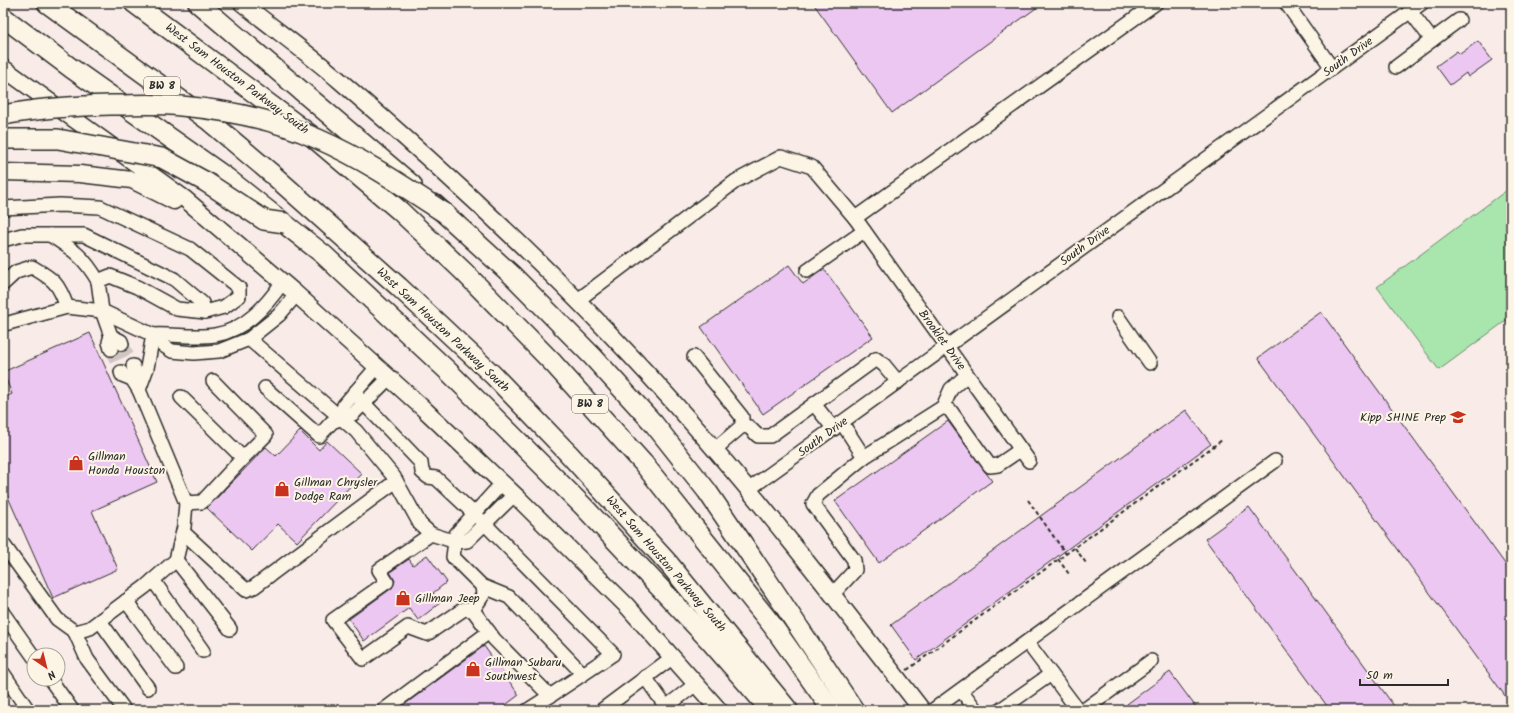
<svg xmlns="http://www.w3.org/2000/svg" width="1514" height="713" font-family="Kalam,sans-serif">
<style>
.green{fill:#a8e6ad;stroke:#6a886c}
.building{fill:#ecc7f2;stroke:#2b2b2b}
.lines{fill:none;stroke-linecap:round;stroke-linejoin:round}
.minor-tunnel{stroke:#d0c5c2;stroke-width:13;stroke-dasharray:13 6;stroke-linecap:butt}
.minor-casing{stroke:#2b2b2b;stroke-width:16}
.major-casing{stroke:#2b2b2b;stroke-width:19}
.highway-casing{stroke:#2b2b2b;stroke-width:22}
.path{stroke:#2b2b2b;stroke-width:2;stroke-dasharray:4 3;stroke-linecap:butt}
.minor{stroke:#fcf5e5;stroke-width:13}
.major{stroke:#fcf5e5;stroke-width:16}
.highway{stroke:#fcf5e5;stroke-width:19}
.highway-bridge-casing{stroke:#2b2b2b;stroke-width:22;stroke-linecap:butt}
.highway-bridge{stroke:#fcf5e5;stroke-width:19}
.labels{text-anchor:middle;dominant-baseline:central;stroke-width:4;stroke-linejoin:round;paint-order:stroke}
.shield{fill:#fcf5e5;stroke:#6a6863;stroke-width:1}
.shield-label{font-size:11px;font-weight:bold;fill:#2b2b2b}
.street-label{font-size:12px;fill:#2b2b2b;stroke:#fcf5e5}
.poi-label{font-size:12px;fill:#2b2b2b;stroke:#fcf5e5;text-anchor:start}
</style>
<rect width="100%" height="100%" fill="#f9ece8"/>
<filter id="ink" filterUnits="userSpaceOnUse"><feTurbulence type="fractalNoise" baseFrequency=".025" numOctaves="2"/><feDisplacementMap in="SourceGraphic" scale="8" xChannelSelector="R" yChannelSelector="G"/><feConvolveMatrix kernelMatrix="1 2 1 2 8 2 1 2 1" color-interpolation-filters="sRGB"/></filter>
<g filter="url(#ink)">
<polygon class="green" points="1511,187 1511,317 1439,370 1377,287"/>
<g class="building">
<polygon points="813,3 1043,3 892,113"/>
<polygon points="1478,41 1492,60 1468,77 1466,73 1450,85 1436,66 1457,51 1460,54"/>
<polygon points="789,265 803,284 824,269 873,337 763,414 701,327"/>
<polygon points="1321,312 1511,572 1511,704 1258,358"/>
<polygon points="90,333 157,482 92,511 118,569 53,598 3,486 3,398 12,394 3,372"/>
<polygon points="1186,410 1211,444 916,660 891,625"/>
<polygon points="948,421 992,481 879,563 835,501"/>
<polygon points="300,431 319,450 327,441 362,474 297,542 278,524 252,551 207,508 266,447 276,456"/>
<polygon points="1249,507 1373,677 1397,710 1330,710 1252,603 1205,539"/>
<polygon points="427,555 447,582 433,593 440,603 418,620 409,608 364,641 349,619 392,588 395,581 390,572 409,559 413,565"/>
<polygon points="484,646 519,695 499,710 397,710"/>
<polygon points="1170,672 1198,710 1131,710 1127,704"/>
</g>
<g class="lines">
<g class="minor-tunnel">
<polyline points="122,344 133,366"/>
<polyline points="111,349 121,372"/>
</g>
<defs>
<g id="minor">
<polyline points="1286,3 1332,68"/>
<polyline points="1432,40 1459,20"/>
<polyline points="1396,67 1432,40 1410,11"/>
<polyline points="3,208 60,205 100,207 190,249 239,288 239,296 224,307 205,312 177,309 137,287 110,276 98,281 102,311 111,336"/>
<polyline points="855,218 1156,3"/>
<path d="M50 235C74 250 84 257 98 281"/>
<polyline points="3,240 22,235 84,235 174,279 202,303 205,312"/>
<polyline points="807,271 864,231"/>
<path d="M3 284 16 272 32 267C54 280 58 282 67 307L102 311 153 335 164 346 172 351 194 353 219 351 249 339 279 315 296 295"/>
<polyline points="578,300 736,181 781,157 812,167 855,218 1029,461"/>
<polyline points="1118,317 1150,363"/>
<polyline points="5,324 67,307"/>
<path d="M153 335C174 334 195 338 215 335 245 330 266 306 282 283"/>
<polyline points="249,339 356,431 394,477 420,524 431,534 456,542 467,541 515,494"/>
<polyline points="111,349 109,342 111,336 121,341 122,344"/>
<polyline points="694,357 742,417 742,426"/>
<polyline points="133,366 134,369 132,379 139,390"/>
<polyline points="121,372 122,375 132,379"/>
<polyline points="213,381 266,435 243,458"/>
<polyline points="265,388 319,436 332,422 353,414 389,378"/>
<polyline points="354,393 421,463 422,472 428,477 436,478 485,524 613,654 583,674 509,597 482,586"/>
<polyline points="181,397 243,458 202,502 186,503"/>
<polyline points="814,404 834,429"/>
<polyline points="943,407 951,389 967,375"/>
<polyline points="341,417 344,405 377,367"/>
<polyline points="714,450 742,426 749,427 758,436 770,436 876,359 884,365 898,382"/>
<polyline points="864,457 943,407 950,410 990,466 998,465 1020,450"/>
<polyline points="502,483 456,534 453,557 482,586 483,595 473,610 494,639 550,696 528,710"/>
<polyline points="748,490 1422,3"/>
<polyline points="183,532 246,590 254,587 396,481"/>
<polyline points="431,534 379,570 387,582 333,620 363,659 408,627 427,634 464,609 473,610"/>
<polyline points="3,544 57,619 75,632 90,628 145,587 176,560 184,527 186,503 139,390 147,368 153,335"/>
<polyline points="176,560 230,629"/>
<polyline points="153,580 203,651"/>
<polyline points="833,594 855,570 854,560 813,504 818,495 864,457 842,423"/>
<polyline points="126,601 176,668"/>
<polyline points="3,613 34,657"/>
<polyline points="100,621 148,688"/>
<polyline points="75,632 87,659 123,708"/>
<polyline points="1027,642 1078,710"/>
<polyline points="3,673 28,710"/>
<polyline points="645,677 666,707"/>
<polyline points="50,679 72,710"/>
<polyline points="961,690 976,710"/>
<polyline points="550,696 583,674"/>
<polyline points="384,710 489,632"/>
<polyline points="602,710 673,657"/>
<polyline points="662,710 696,684"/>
<polyline points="933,710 1275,461"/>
<polyline points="1000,710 1051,674"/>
<polyline points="1084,710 1151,661"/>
</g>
<g id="major">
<path d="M242 3C274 29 308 53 339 80 463 186 582 298 690 421 771 513 846 612 922 710"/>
<polyline points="3,68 185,199 294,292 425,410 519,499 627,606 719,710"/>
<polyline points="3,172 80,174 132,180 174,201"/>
</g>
<g id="highway">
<polyline points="47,3 208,120 272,174 399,287 493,375 568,453 669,564 788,710"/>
<polyline points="134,3 308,133 400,211 463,271 553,363 643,463 772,625 832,710"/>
<polyline points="198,3 412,185"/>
<polyline points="3,17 71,68 227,178 324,255 449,372 583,506 710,641 766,705 781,710"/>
<polyline points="434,204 513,276 593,357 654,424 707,491 741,541 854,710"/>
</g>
</defs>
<use href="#minor" class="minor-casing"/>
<use href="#major" class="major-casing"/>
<use href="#highway" class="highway-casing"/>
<g class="path">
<polyline points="1028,500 1066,554"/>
<polyline points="1075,548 1086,563"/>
<polyline points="1058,559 1069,574"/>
<polyline points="907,670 1222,440"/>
</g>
<use href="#minor" class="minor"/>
<use href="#major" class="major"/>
<use href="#highway" class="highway"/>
<defs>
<g id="highway-bridge">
<path d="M3 115C39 108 74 106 111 105 134 105 158 103 181 106 227 110 276 120 318 139 364 159 405 187 446 214"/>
<polyline points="3,139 58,139 162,158 206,182 264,220 285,223"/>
</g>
</defs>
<use href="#highway-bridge" class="highway-bridge-casing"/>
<use href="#highway-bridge" class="highway-bridge"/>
</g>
</g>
<defs>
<symbol id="school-bare" viewBox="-9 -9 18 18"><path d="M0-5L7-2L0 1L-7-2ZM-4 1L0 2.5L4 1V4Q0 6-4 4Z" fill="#c8321e" stroke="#fcf5e5" stroke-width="2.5" paint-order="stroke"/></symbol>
<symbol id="shop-bare" viewBox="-9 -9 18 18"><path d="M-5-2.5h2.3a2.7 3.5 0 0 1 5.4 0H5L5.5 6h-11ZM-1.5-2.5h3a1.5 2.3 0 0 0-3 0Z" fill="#c8321e" stroke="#fcf5e5" stroke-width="2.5" paint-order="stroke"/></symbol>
</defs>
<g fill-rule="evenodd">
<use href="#school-bare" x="1447" y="406" width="22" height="22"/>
<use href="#shop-bare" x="65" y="452" width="22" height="22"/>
<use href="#shop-bare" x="271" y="478" width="22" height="22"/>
<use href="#shop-bare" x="392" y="587" width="22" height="22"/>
<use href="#shop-bare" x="462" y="658" width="22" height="22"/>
</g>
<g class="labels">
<g class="shield">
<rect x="144" y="77" width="36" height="18" rx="3"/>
<rect x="572" y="395" width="36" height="18" rx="3"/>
</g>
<g class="shield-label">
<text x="162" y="86">BW 8</text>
<text x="590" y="404">BW 8</text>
</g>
<g class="street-label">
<text transform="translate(1348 57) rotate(-36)">South Drive</text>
<text transform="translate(237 79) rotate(37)">West Sam Houston Parkway South</text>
<text transform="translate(1085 246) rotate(-36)">South Drive</text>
<text transform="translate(443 330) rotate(43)">West Sam Houston Parkway South</text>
<text transform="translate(942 340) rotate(54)">Brooklet Drive</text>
<text transform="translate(823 437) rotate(-36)">South Drive</text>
<text transform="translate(666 564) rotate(49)">West Sam Houston Parkway South</text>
</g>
<g class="poi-label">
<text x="1446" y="417" text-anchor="end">Kipp SHINE Prep</text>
<text x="88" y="456">Gillman<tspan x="88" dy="14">Honda Houston</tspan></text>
<text x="294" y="482">Gillman Chrysler<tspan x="294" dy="14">Dodge Ram</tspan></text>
<text x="415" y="598">Gillman Jeep</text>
<text x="485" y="662">Gillman Subaru<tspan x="485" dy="14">Southwest</tspan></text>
</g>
</g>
<rect width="1514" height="713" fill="none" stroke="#fcf5e5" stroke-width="16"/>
<rect x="8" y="8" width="1498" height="697" fill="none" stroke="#2b2b2b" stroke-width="1.5" filter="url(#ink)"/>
<g transform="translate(46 667) rotate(145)"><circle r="19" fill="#fcf5e5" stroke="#a8a49b"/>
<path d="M0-3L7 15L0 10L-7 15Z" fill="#c8321e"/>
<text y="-6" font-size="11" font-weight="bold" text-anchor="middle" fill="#2b2b2b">N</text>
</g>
<path d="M1360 679v6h88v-6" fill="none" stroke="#2b2b2b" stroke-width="2"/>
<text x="1366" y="679" font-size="12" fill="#2b2b2b" stroke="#fcf5e5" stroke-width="3" paint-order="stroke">50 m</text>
</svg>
